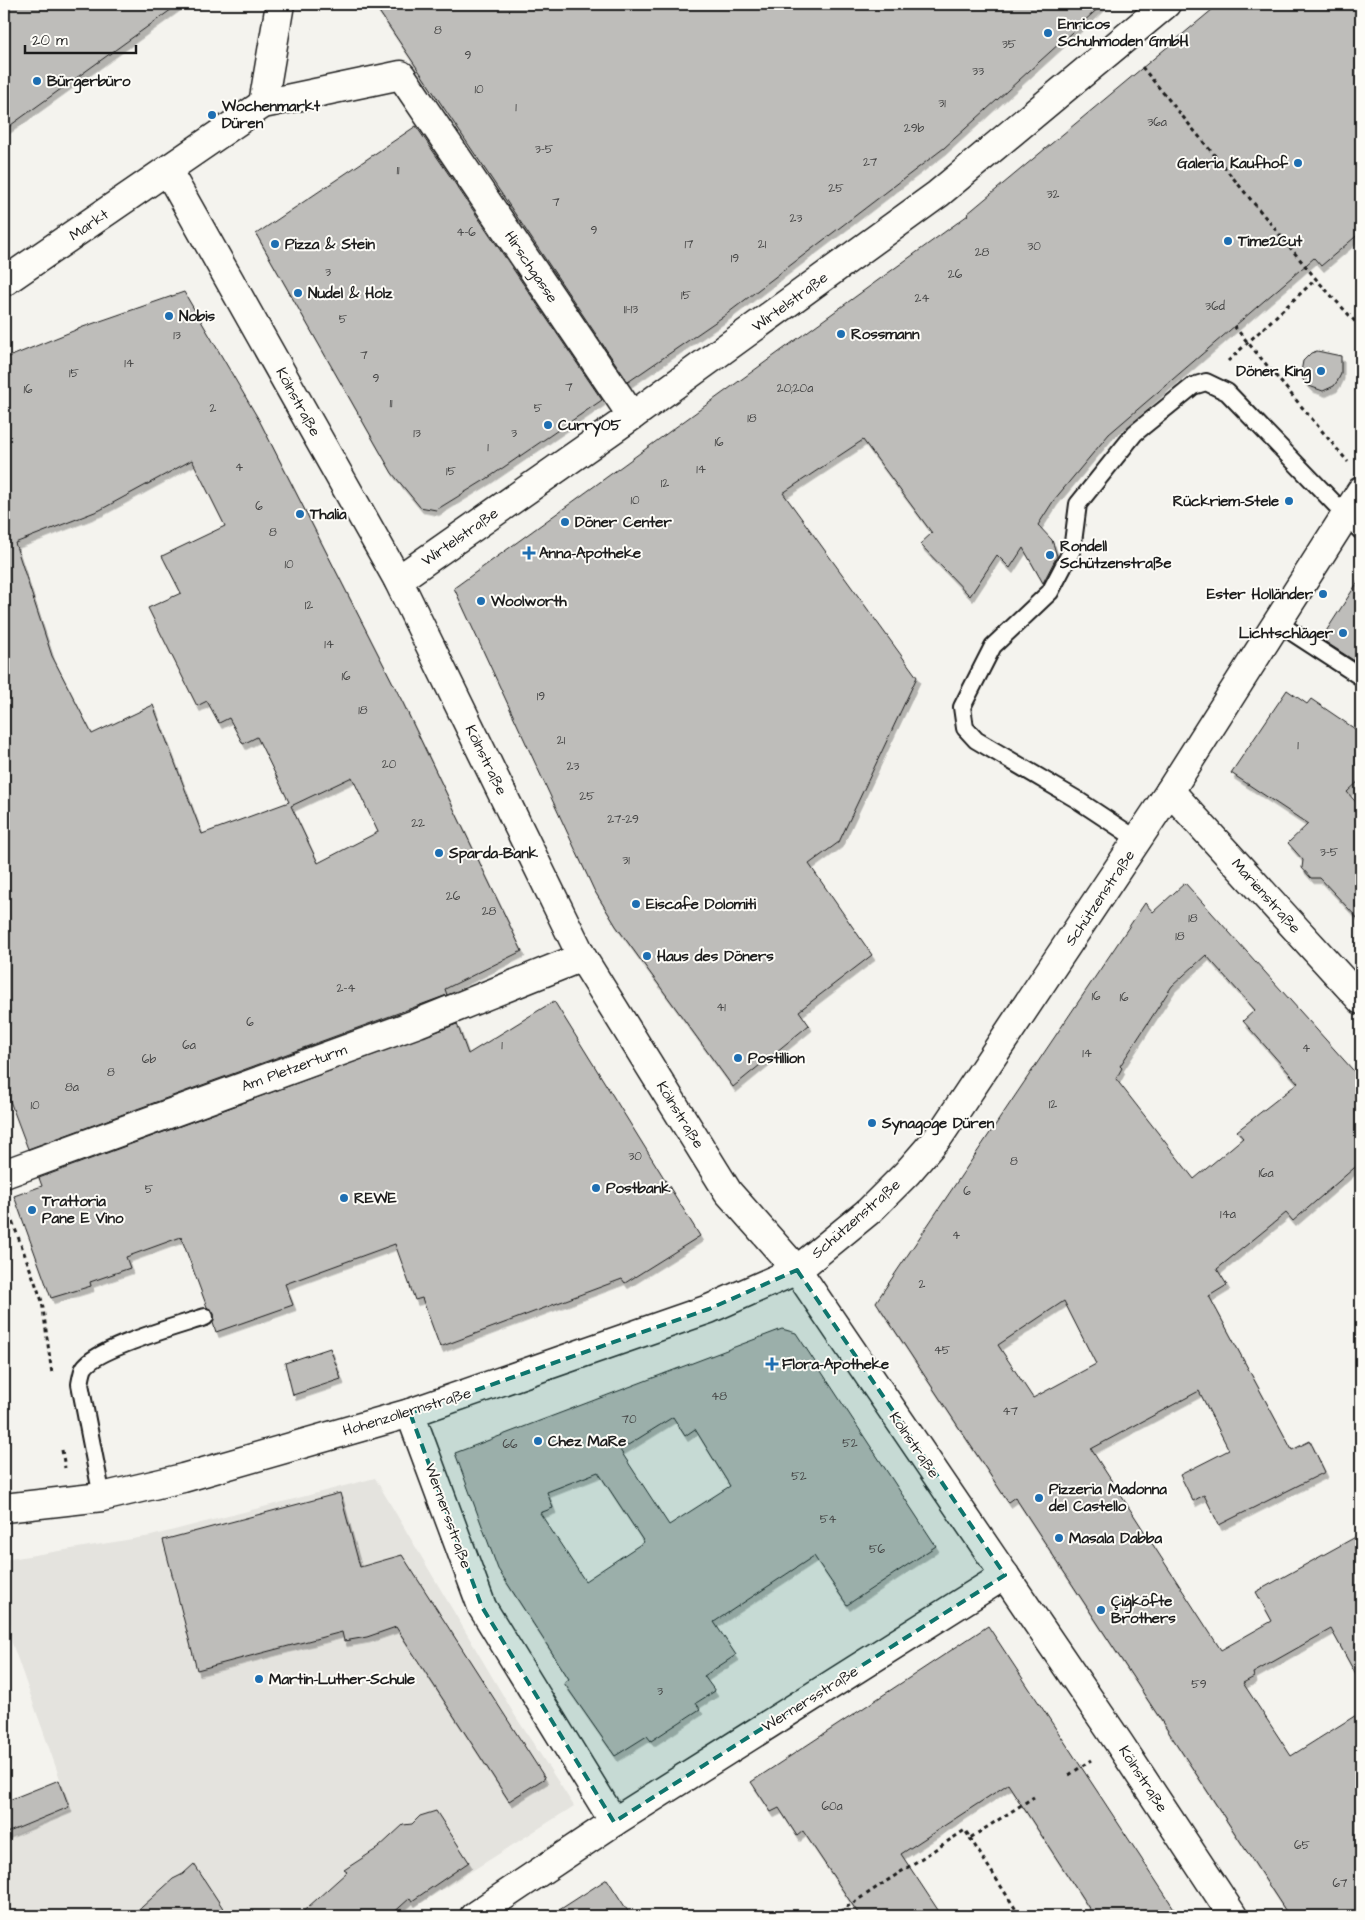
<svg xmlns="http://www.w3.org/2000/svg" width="1365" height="1920" font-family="'Architects Daughter',sans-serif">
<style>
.built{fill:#e4e3de}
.building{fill:#bebdba;stroke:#1c1c1c;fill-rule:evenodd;filter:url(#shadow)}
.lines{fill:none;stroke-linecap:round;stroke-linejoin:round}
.lane-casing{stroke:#1c1c1c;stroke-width:20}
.street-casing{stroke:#1c1c1c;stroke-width:31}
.secondary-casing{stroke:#1c1c1c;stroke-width:31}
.primary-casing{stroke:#1c1c1c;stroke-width:31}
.path{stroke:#1c1c1c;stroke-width:3;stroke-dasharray:4 4;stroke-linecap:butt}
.lane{stroke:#fdfcf7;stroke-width:16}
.street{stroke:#fdfcf7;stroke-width:28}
.secondary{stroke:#fdfcf7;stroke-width:28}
.primary{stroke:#fdfcf7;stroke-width:28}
.marked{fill:#0f766e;fill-opacity:0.2;stroke:#0f766e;stroke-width:4;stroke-dasharray:10 6;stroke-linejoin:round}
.poi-dot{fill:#1f6fb2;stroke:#fdfcf7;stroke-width:2}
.labels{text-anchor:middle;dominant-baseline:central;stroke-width:4;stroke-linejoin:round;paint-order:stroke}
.number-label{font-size:12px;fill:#444}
.poi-label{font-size:15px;font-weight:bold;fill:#1c1c1c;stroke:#fdfcf7;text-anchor:start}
.street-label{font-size:15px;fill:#1c1c1c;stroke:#fdfcf7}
</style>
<defs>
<filter id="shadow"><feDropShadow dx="3" dy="5.5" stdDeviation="0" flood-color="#0004"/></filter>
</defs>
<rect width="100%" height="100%" fill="#f4f3ee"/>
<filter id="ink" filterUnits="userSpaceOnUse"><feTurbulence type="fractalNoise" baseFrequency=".02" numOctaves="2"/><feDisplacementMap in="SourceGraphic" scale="10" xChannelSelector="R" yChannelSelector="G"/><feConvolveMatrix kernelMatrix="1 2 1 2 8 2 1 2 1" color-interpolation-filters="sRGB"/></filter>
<g filter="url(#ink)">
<polygon class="built" points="375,1478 514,1714 574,1806 401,1916 4,1916 4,1840 71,1810 12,1643 4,1560 151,1536"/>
<g class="building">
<polygon points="4,4 179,4 4,130"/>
<polygon points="374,4 1103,4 944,148 724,316 628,382"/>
<polygon points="1219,4 1361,4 1361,232 1321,266 1314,258 1109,434 1054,500 1038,525 1052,540 1057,556 1043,583 1023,548 1010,568 997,555 970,596 920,544 932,533 863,440 783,493 917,677 839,842 809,864 872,955 799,1011 809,1025 733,1087 616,926 594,890 454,588 968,215 967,214"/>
<polygon points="416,126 602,400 488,478 436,510 420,507 392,473 256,234"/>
<path d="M184 292 259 420 289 479 403 703 522 951 445 989 447 995 412 1008 28 1149 4 1085V359L83 327ZM192 460 225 526 162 556 181 593 148 608 197 706 207 701 219 723 229 718 243 744 257 737 289 802 202 834 153 705 92 734 52 656 15 543 100 510ZM352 777 378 832 318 863 291 806Z"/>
<polygon points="1317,351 1341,356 1341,374 1338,380 1334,386 1323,391 1309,386 1303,380 1301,372 1303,361 1311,353"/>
<polygon points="1361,577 1361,665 1321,639"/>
<polygon points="1287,690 1307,704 1311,699 1361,733 1361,779 1347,792 1361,808 1361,922 1320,878 1311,878 1302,868 1303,860 1288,843 1308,824 1231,773"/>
<path d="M1185 883 1361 1079V1162L1293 1221 1286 1213 1217 1269 1227 1285 1209 1296 1292 1450 1310 1441 1325 1472 1219 1525 1204 1495 1193 1501 1180 1475 1229 1450 1199 1391 1091 1449 1221 1650 1272 1621 1256 1592 1361 1534V1684L1331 1629 1253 1673 1254 1677 1243 1683 1291 1756 1361 1712V1916H1289L1015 1497 1008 1502 876 1302 1145 903 1153 912ZM1206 955 1255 1010 1243 1021 1298 1083 1237 1131 1243 1138 1194 1179 1116 1079 1122 1068 1120 1066 1172 986ZM1064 1301 1096 1364 1033 1398 998 1345Z"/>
<polygon points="554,1001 700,1236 625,1283 622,1279 440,1347 422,1298 415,1300 395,1244 285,1284 293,1305 216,1332 213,1323 214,1314 207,1307 181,1237 126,1257 130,1268 90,1282 91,1286 51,1298 14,1196 42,1186 39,1178 457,1024 468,1054"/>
<path d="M782 1329 796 1333 936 1546 847 1605 814 1556 714 1622 736 1655 704 1676 715 1691 696 1703 700 1709 651 1741 647 1736 615 1756 564 1683 569 1679 498 1569 455 1453ZM673 1417 685 1436 695 1429 730 1486 669 1525 620 1450ZM598 1472 644 1542 585 1581 540 1513 553 1508 547 1492Z"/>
<polygon points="330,1348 341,1379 293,1395 285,1363"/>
<polygon points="340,1493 360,1567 402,1555 545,1778 509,1801 396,1627 367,1637 344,1641 342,1632 197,1670 163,1540"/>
<polygon points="988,1626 1097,1791 1179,1916 1094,1916 1008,1784 901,1854 942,1916 860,1916 803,1831 797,1836 779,1808 771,1812 751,1782"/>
<polygon points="59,1780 69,1807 4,1834 4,1802"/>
<polygon points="436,1811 469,1862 412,1901 410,1898 390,1916 298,1916 347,1872 344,1870 378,1848 403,1825 412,1824 420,1816"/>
<polygon points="194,1864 228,1916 132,1916 173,1879 183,1874"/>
<polygon points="607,1879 631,1916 550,1916"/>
</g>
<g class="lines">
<defs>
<g id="lane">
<polyline points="1278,623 1361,677"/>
<polyline points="1138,840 1076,799 976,740 965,728 962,707 993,646 1050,592 1072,550 1078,504 1135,433 1193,386 1206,382 1227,392 1361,531"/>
<path d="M102 1497 80 1384C81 1379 82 1372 84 1368 96 1348 181 1325 205 1317"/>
</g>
<g id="street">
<polyline points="263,104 280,4"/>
<polyline points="168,171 398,580 582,957 728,1192 797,1270"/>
<polyline points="4,282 263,104 401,75 632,416"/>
<polyline points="398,580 632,416 938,194 1166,4"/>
<polyline points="1170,791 1361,1000"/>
<polyline points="4,1174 418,1023 582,957"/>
<polyline points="410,1413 482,1607 614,1822"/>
<polyline points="474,1916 614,1822 1005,1575"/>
</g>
<polyline id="secondary" points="797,1270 869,1211 907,1173 940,1135 1170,791 1361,491"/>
<polyline id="primary" points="4,1508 102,1497 183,1478 410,1413 709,1309 797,1270 1119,1743 1233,1916"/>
</defs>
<use href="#lane" class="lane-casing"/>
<use href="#street" class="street-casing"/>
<use href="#secondary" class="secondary-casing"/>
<use href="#primary" class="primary-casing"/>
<g class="path">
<polyline points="1142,67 1316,279 1361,328"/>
<polyline points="1234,326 1348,462"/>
<polyline points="1228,361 1316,279"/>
<polyline points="7,1207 42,1301 52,1374"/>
<polyline points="62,1450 65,1468"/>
<polyline points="1069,1775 1091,1760"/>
<polyline points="970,1838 1020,1916"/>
<polyline points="833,1916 965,1830 970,1838 1034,1797"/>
</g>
<use href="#lane" class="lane"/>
<use href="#street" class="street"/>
<use href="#secondary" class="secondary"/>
<use href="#primary" class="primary"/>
</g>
</g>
<path class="marked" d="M797 1270 1005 1575 614 1822 482 1607 410 1413 709 1309Z"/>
<g class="poi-dot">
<circle cx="1048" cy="33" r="5"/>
<circle cx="37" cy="81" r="5"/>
<circle cx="212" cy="115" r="5"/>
<circle cx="1298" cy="163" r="5"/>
<circle cx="1228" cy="241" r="5"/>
<circle cx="275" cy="244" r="5"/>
<circle cx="298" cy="293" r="5"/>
<circle cx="169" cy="316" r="5"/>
<circle cx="841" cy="334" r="5"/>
<circle cx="1321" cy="371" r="5"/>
<circle cx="548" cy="425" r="5"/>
<circle cx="1289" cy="501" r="5"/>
<circle cx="300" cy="514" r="5"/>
<circle cx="565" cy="522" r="5"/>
<path d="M526.5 545.5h5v5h5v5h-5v5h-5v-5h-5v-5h5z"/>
<circle cx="1050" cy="555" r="5"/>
<circle cx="1323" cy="594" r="5"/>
<circle cx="481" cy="601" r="5"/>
<circle cx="1343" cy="633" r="5"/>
<circle cx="439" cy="853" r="5"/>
<circle cx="636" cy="904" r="5"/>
<circle cx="647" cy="956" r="5"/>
<circle cx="738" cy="1058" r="5"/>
<circle cx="872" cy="1123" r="5"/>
<circle cx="596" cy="1188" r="5"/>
<circle cx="344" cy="1198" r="5"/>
<circle cx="32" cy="1210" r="5"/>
<path d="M769.5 1356.5h5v5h5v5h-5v5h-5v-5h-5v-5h5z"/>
<circle cx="538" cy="1441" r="5"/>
<circle cx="1039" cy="1498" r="5"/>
<circle cx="1059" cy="1538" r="5"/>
<circle cx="1101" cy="1610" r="5"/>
<circle cx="259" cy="1679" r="5"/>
</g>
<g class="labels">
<g class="number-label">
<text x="438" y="30">8</text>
<text x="1009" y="44">35</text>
<text x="468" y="55">9</text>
<text x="978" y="71">33</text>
<text x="479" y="89">10</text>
<text x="942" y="103">31</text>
<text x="516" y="107">1</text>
<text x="1157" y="122">36a</text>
<text x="914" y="128">29b</text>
<text x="544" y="149">3-5</text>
<text x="870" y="162">27</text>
<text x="398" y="170">11</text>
<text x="836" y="188">25</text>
<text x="1053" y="194">32</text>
<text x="556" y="202">7</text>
<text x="796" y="218">23</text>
<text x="594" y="230">9</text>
<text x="466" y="232">4-6</text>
<text x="689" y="244">17</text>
<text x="762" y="244">21</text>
<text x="1034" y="246">30</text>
<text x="982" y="252">28</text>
<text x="735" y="258">19</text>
<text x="328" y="272">3</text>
<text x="955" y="274">26</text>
<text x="686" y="295">15</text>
<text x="922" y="298">24</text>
<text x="1215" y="306">36d</text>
<text x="631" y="309">11-13</text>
<text x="343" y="319">5</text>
<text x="177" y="335">13</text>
<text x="364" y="355">7</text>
<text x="129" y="363">14</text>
<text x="74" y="373">15</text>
<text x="376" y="378">9</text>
<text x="569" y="387">7</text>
<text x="795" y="388">20;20a</text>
<text x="28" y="389">16</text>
<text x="391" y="403">11</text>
<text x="213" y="408">2</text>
<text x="538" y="408">5</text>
<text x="752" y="418">18</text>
<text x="417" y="433">13</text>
<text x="514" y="433">3</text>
<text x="719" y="442">16</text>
<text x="488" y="447">1</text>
<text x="239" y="467">4</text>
<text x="701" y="469">14</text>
<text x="451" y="471">15</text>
<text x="665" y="483">12</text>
<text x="635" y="500">10</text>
<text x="259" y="506">6</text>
<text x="273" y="532">8</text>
<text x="289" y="564">10</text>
<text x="309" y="605">12</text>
<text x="329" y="644">14</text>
<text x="346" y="676">16</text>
<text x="541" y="696">19</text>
<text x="363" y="710">18</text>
<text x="561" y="740">21</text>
<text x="1298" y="745">1</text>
<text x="389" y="764">20</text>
<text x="573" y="766">23</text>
<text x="587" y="796">25</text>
<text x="623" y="819">27-29</text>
<text x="418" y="823">22</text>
<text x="1329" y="852">3-5</text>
<text x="626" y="860">31</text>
<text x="453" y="896">26</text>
<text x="489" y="911">28</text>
<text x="1193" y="918">18</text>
<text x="1180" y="936">18</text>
<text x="346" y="988">2-4</text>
<text x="1096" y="996">16</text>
<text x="1124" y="997">16</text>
<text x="721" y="1007">41</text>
<text x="250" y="1022">6</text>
<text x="189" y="1045">6a</text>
<text x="502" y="1045">1</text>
<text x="1306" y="1048">4</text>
<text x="1087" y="1053">14</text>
<text x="149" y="1059">6b</text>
<text x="111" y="1072">8</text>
<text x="72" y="1087">8a</text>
<text x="1053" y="1104">12</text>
<text x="35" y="1105">10</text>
<text x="635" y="1156">30</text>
<text x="1014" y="1161">8</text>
<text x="1266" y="1173">16a</text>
<text x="149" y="1189">5</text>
<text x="967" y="1191">6</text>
<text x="1228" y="1214">14a</text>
<text x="956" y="1235">4</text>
<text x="922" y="1284">2</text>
<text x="942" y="1350">45</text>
<text x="719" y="1396">48</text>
<text x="1010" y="1411">47</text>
<text x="629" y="1419">70</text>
<text x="850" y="1443">52</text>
<text x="510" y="1444">66</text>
<text x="799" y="1476">52</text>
<text x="828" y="1519">54</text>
<text x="877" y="1549">56</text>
<text x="1199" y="1684">59</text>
<text x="660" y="1691">3</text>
<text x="832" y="1806">60a</text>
<text x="1302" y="1845">65</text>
<text x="1340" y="1883">67</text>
</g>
<g class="poi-label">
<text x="1058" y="24">Enricos<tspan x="1058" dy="17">Schuhmoden GmbH</tspan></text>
<text x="47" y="81">Bürgerbüro</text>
<text x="222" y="106">Wochenmarkt<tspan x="222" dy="17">Düren</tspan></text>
<text x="1288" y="163" text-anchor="end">Galeria Kaufhof</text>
<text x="1238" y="241">Time2Cut</text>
<text x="285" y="244">Pizza &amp; Stein</text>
<text x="308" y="293">Nudel &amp; Holz</text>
<text x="179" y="316">Nobis</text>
<text x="851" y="334">Rossmann</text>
<text x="1311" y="371" text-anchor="end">Döner King</text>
<text x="558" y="425">Curry05</text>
<text x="1279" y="501" text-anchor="end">Rückriem-Stele</text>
<text x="310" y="514">Thalia</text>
<text x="575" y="522">Döner Center</text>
<text x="1060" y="546">Rondell<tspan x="1060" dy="17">Schützenstraße</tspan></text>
<text x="539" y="553">Anna-Apotheke</text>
<text x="1313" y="594" text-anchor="end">Ester Holländer</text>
<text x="491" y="601">Woolworth</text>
<text x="1333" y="633" text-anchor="end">Lichtschläger</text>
<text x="449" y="853">Sparda-Bank</text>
<text x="646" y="904">Eiscafe Dolomiti</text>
<text x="657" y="956">Haus des Döners</text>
<text x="748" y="1058">Postillion</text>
<text x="882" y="1123">Synagoge Düren</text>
<text x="606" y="1188">Postbank</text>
<text x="354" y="1198">REWE</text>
<text x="42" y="1201">Trattoria<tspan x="42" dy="17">Pane E Vino</tspan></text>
<text x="782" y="1364">Flora-Apotheke</text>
<text x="548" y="1441">Chez MaRe</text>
<text x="1049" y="1489">Pizzeria Madonna<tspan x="1049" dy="17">del Castello</tspan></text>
<text x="1069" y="1538">Masala Dabba</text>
<text x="1111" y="1601">Çiğköfte<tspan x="1111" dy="17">Brothers</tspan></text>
<text x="269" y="1679">Martin-Luther-Schule</text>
</g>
<g class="street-label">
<text transform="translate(89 225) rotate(-34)">Markt</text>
<text transform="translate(531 267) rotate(56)">Hirschgasse</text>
<text transform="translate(790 302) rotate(-36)">Wirtelstraße</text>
<text transform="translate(298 402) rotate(61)">Kölnstraße</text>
<text transform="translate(460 537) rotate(-35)">Wirtelstraße</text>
<text transform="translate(486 760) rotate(64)">Kölnstraße</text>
<text transform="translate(1266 896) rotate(48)">Marienstraße</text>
<text transform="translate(1100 898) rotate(-56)">Schützenstraße</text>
<text transform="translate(294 1068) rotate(-20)">Am Pletzerturm</text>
<text transform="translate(680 1115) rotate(58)">Kölnstraße</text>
<text transform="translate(856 1219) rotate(-41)">Schützenstraße</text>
<text transform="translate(407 1412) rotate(-17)">Hohenzollernstraße</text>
<text transform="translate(914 1445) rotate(56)">Kölnstraße</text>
<text transform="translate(448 1516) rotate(70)">Wernersstraße</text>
<text transform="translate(810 1699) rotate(-32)">Wernersstraße</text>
<text transform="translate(1143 1779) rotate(57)">Kölnstraße</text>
</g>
</g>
<rect width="1365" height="1920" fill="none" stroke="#fdfcf7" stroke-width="20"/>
<rect x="10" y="10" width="1345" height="1900" fill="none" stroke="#1c1c1c" stroke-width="2" filter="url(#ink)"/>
<path d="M25 45v8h111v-8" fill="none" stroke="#1c1c1c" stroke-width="2.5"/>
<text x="32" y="45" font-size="15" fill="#1c1c1c" stroke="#fdfcf7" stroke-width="4" paint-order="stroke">20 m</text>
</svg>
